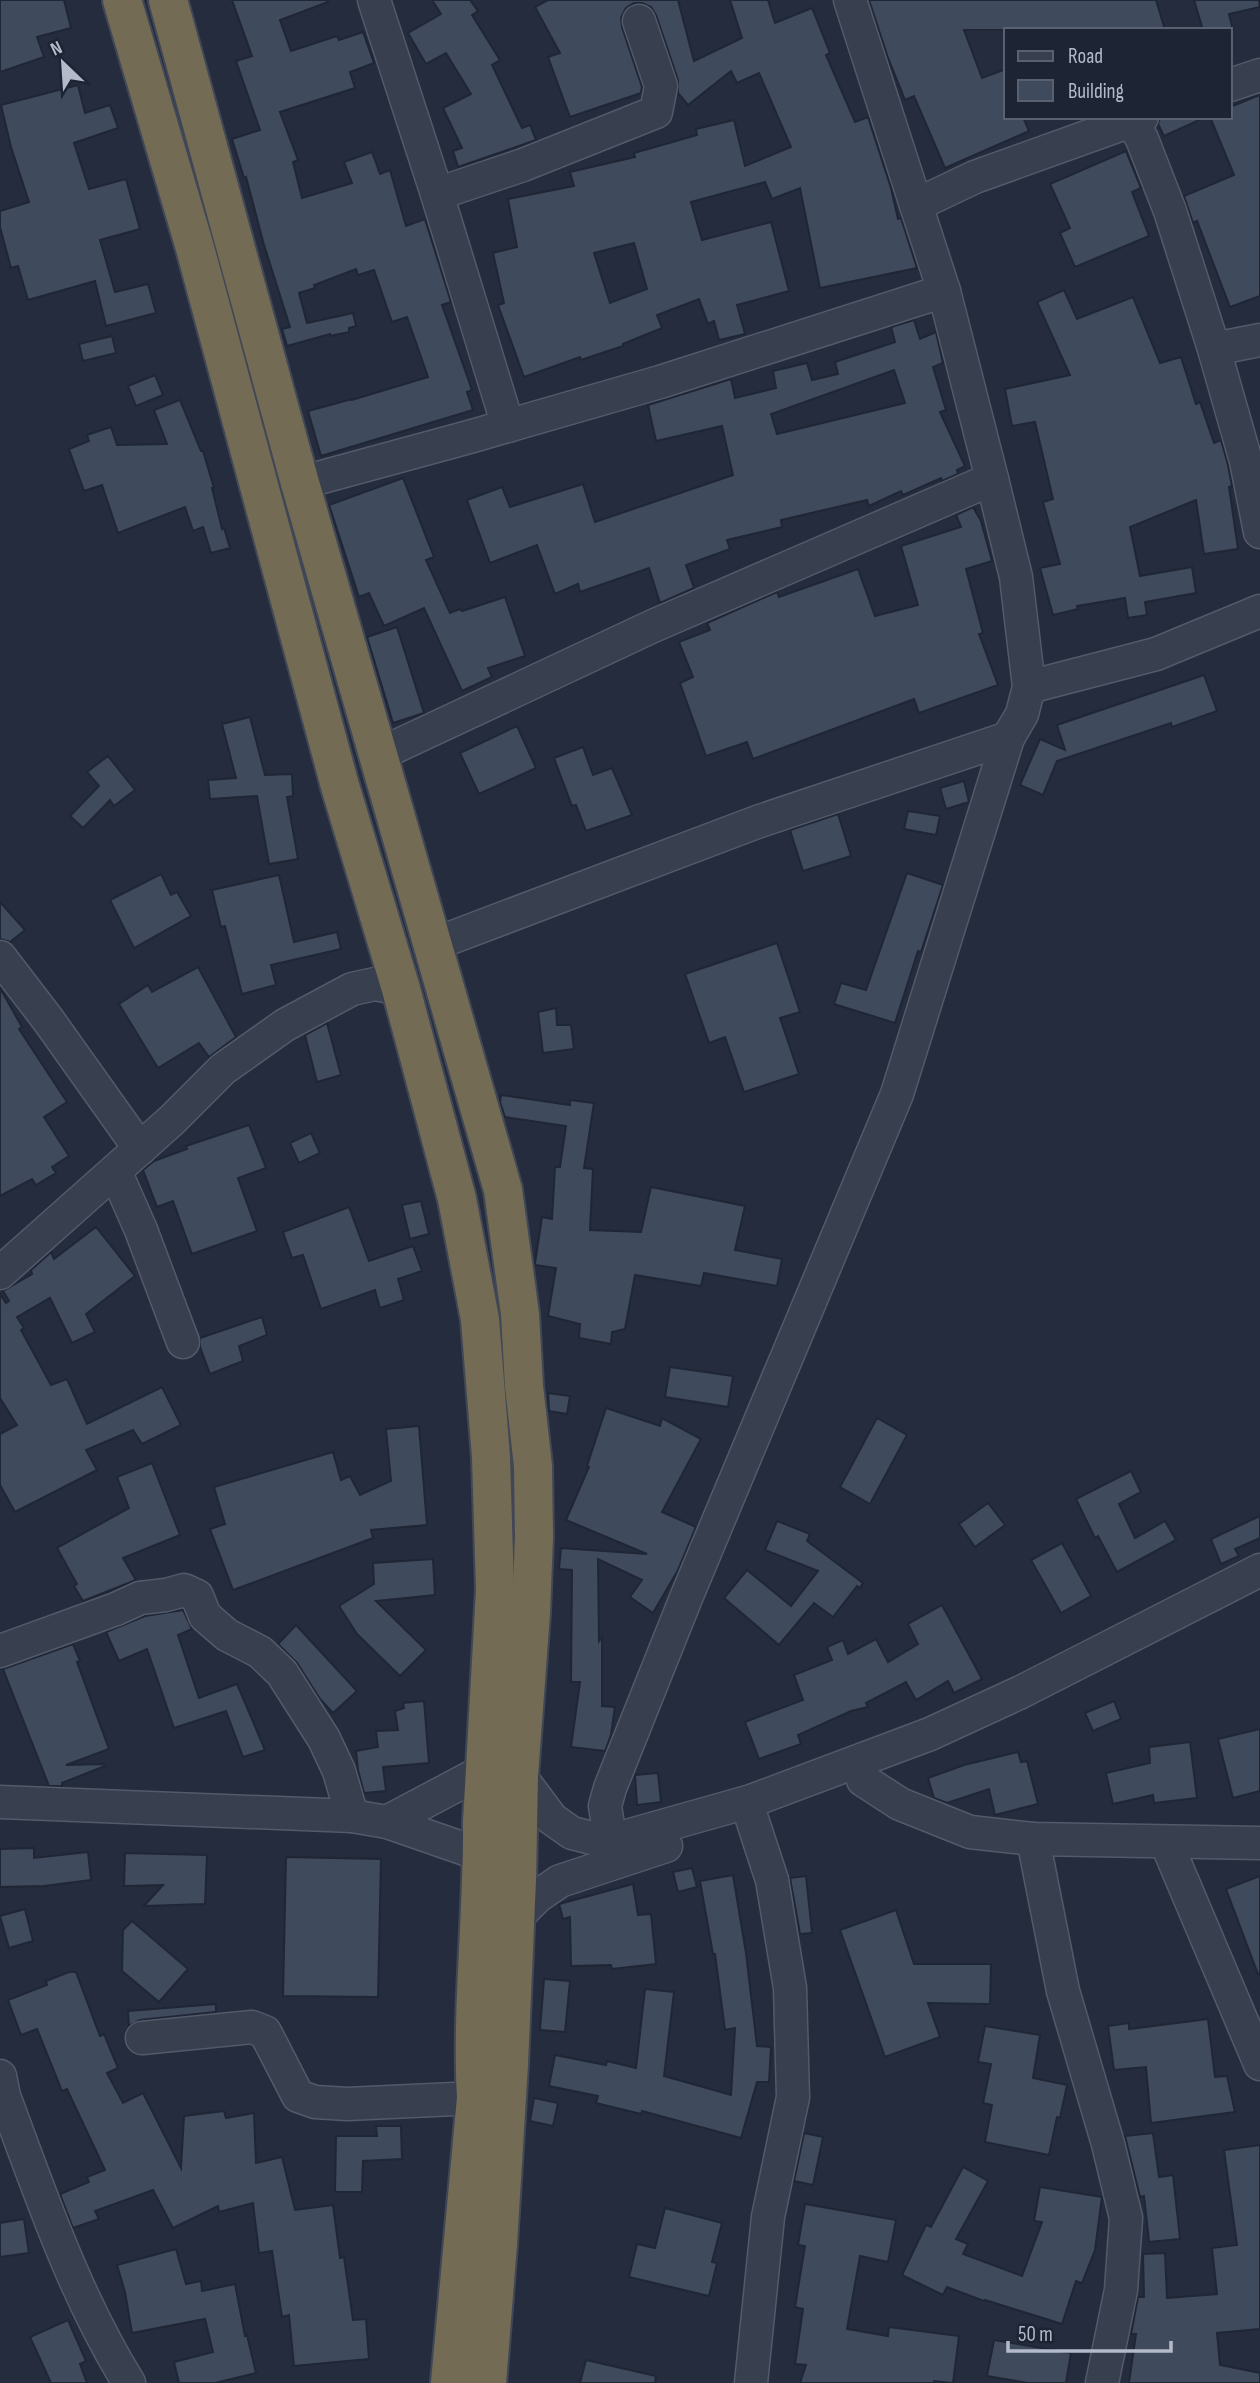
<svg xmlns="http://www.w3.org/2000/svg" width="1260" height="2383" font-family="'Sofia Sans Condensed',sans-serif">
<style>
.building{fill:#404a5d;stroke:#1f2635;stroke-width:2;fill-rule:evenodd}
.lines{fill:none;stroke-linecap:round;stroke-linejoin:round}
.minor-casing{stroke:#535a69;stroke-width:35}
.highway-casing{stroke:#404756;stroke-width:42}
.minor{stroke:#383f4e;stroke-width:32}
.highway{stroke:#746b55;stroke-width:38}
</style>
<rect width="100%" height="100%" fill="#242c3e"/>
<g class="building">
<polygon points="0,0 64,0 71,28 37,37 44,57 0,72"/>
<polygon points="232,0 328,0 328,2 280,20 291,51 337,36 339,40 363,32 374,63 350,72 355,88 280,112 298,160 293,162 302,198 352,183 344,162 372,152 380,174 390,170 406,226 425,219 451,302 442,305 472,390 467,392 473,410 321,456 308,411 352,399 352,400 428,377 407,317 392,322 374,270 358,275 356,269 314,285 315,288 299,293 307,323 353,313 356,326 349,328 349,332 330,336 330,334 287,346 282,329 290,327 264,245 246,177 244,178 232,139 260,130 236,61 252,56"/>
<polygon points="432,0 470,0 478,11 472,15 500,60 492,65 522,128 530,125 536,140 458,167 453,151 462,148 443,108 471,94 446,53 426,64 408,33 441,14"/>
<path d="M548 0H678L694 61 742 38 730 0H768L775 23 812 8 830 53 826 55 855 122 868 117 891 188 898 219 901 218 917 268 820 288 800 188 772 199 765 182 691 202 702 240 771 222 789 291 737 305 745 334 719 340 714 321 708 324 699 299 657 315 662 328 623 344V346L581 360 580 357 524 377 498 305 504 303 493 253 517 247 508 199 574 186 570 172 635 157 634 153 697 135 696 129 734 120 745 166 791 147 759 73 737 83 731 71 688 105 678 93V80L656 15 651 7 642 3H634L626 8 621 18 622 27 642 87 641 93 570 117 548 57 560 53 535 7ZM634 243 647 289 610 303 594 253Z"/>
<polygon points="869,0 1156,0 1165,30 964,30 982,78 1006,69 1006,117 1023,117 1029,131 945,168 914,96 905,100 888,58"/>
<polygon points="1194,0 1259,0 1260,7 1229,14 1233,30 1203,30"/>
<polygon points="78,85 85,113 110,105 118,128 74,143 89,189 126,179 140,229 100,240 115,292 148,284 156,313 106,326 95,281 28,300 18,266 11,268 0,227 0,211 29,202 11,147 1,105"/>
<polygon points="1260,95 1260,296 1230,307 1197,221 1193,223 1184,196 1234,175 1210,117 1230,117 1230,107"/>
<polygon points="1160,117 1206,117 1164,136 1158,124"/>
<polygon points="1126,151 1141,188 1132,192 1149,236 1075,267 1060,233 1070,228 1050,184"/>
<polygon points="1064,290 1077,319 1133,297 1160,363 1181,357 1196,404 1200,402 1214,443 1221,440 1228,465 1232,486 1229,487 1238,549 1204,554 1196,500 1130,527 1140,576 1192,567 1196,593 1145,602 1147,615 1128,618 1125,598 1077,606 1078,609 1053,615 1040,568 1060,564 1043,502 1053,499 1035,422 1012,426 1005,389 1070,375 1037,302"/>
<path d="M914 320 920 339 936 332 943 363 933 367 946 410 940 412 965 466 957 470 958 474 942 481 941 478 903 495 901 491 869 506 867 500 781 520 782 527 727 540 730 549 686 565 694 588 660 603 649 568 580 592 578 584 555 594 537 545 490 563 467 500 502 487 510 507 583 484 595 522 733 475 722 426 656 441 648 405 731 379 735 398 776 388 773 371 807 363 812 380 838 374 835 362 895 342 891 327ZM894 370 905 403 777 434 771 414Z"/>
<polygon points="112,336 116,353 83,361 79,344"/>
<polygon points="155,375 163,395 136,406 128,386"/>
<polygon points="180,400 201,451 203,451 214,488 212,488 222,529 224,528 230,548 211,553 203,527 193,531 185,507 118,533 102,485 84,491 69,449 89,441 87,435 111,427 117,445 167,444 154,410"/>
<polygon points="403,478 434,557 426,560 450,613 460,609 462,611 505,597 525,656 488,668 492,677 462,691 424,608 384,626 369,593 359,597 329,505"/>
<polygon points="973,507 981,521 992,561 966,569 983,633 979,634 998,685 919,713 914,699 753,759 747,742 706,756 680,683 693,677 679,642 710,630 707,623 777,592 779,597 858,569 875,616 918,605 901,546 961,527 956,515"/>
<polygon points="397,627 424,713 393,723 367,637"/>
<polygon points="1204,675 1217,711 1172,727 1171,723 1057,761 1043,795 1020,785 1040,739 1065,750 1057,725"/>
<polygon points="250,717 265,775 292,774 293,796 287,797 298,859 269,864 257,796 210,799 208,780 236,778 222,724"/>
<polygon points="517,726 536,768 479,794 460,753"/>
<polygon points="583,747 593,775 612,768 632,815 586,831 576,805 572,806 554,758"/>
<polygon points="108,756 135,790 114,806 110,800 83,828 70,816 99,786 87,772"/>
<polygon points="964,781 969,802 946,809 940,788"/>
<polygon points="908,811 940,816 936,835 904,829"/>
<polygon points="838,814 851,856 803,871 790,830"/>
<polygon points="907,873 943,885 921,952 918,951 895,1023 834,1004 841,983 866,990"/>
<polygon points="161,874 171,895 177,892 191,916 134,948 110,900"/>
<polygon points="279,875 294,942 337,932 341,949 271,965 276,985 242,994 225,926 221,927 212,890"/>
<polygon points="0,902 25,930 10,942 0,939"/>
<polygon points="777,943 800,1012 780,1018 799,1074 744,1092 725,1037 709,1043 685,974"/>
<polygon points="198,967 236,1037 209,1057 199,1043 158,1068 119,1004 148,985 152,992"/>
<polygon points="0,988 22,1027 19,1029 67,1102 44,1117 69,1156 52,1167 56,1173 36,1185 32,1179 0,1196"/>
<polygon points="556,1008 557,1025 571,1025 574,1049 543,1053 538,1012"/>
<polygon points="327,1023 341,1075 317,1082 305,1035"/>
<polygon points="501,1095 570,1105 570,1100 594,1103 584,1168 593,1169 590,1230 641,1232 651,1187 745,1206 735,1250 782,1259 777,1286 704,1273 701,1286 635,1275 625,1329 612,1332 611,1344 579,1338 580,1324 548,1316 556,1268 535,1265 535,1263 542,1217 552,1219 555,1167 560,1167 566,1126 505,1117 500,1102"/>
<polygon points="249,1125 266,1168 238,1178 257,1231 192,1254 173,1201 157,1207 143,1170 154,1161 187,1149 186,1146"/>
<polygon points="311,1133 320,1153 299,1163 290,1143"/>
<polygon points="421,1201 429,1234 410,1239 402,1205"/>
<polygon points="349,1207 369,1261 413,1246 422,1271 398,1279 404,1300 380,1308 375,1290 321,1309 303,1255 292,1258 283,1232"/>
<polygon points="96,1227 135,1276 86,1314 95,1332 72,1343 50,1298 17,1317 24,1328 21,1330 51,1385 67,1379 87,1424 162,1387 181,1425 142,1444 133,1430 86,1450 97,1470 15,1512 0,1485 0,1434 17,1425 0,1398 0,1294 6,1303 9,1301 3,1291 32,1274 31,1270 51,1252 54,1259"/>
<polygon points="262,1317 267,1335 239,1346 243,1361 210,1374 200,1347 200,1338"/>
<polygon points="670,1367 733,1376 728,1407 665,1397"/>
<polygon points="548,1393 570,1396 567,1414 549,1411"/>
<polygon points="606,1408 660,1426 662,1418 701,1439 662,1512 696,1527 678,1570 653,1613 630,1597 642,1580 598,1559 599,1641 602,1637 602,1706 615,1707 611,1735 605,1751 571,1747 580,1682 571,1682 572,1570 559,1569 561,1548 647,1554 566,1520 589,1467 587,1466"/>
<polygon points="877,1418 907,1435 870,1504 840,1487"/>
<polygon points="419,1426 427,1525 371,1530 373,1538 233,1590 210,1529 225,1524 214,1487 333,1452 341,1480 350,1476 360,1495 391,1481 386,1429"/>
<polygon points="152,1463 180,1535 123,1558 136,1580 83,1601 74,1586 77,1584 57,1548 129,1508 117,1477"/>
<polygon points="1131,1471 1141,1492 1119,1504 1135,1538 1165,1521 1176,1540 1117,1572 1098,1536 1095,1538 1076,1499"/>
<polygon points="988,1503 1005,1525 975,1547 959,1524"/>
<polygon points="1260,1516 1260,1538 1235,1549 1239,1556 1221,1564 1211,1539"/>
<polygon points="777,1521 810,1534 807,1541 863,1583 860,1588 857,1586 833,1617 814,1603 779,1645 724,1598 747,1570 791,1606 818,1571 765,1550"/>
<polygon points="1062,1543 1091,1596 1061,1613 1031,1560"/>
<polygon points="433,1559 435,1595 376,1601 426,1650 400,1676 357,1634 339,1606 374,1584 373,1563"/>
<polygon points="942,1605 982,1679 954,1693 948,1681 916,1700 906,1682 866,1703 868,1707 851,1711 798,1735 801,1744 759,1759 745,1722 803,1700 794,1675 832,1660 827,1647 843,1640 848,1654 876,1639 888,1662 918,1644 908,1624"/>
<polygon points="183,1610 192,1629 178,1635 199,1698 237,1684 265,1750 243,1757 226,1711 174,1728 147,1649 119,1661 106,1632 145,1616"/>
<polygon points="296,1625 357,1691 333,1713 320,1699 297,1663 278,1644"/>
<polygon points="73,1644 80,1661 77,1662 109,1749 66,1765 104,1764 105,1766 62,1783 62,1786 49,1786 3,1669"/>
<polygon points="424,1701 429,1763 383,1767 386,1791 364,1793 358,1770 356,1751 378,1747 376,1731 398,1730 395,1711 404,1708 403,1703"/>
<polygon points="1114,1701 1121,1719 1093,1731 1085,1713"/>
<polygon points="1260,1729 1260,1791 1233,1798 1218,1739"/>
<polygon points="1190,1742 1197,1798 1154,1803 1153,1795 1113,1804 1106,1773 1150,1763 1149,1747"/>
<polygon points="1018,1752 1021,1762 1027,1761 1038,1804 995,1815 989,1789 947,1803 934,1798 928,1778 964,1765"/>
<polygon points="658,1773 661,1802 637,1805 635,1775"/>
<polygon points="34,1848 34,1858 88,1852 91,1880 44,1886 0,1887 0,1849"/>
<polygon points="125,1853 207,1855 205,1904 144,1906 163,1885 124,1886"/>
<polygon points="286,1857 381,1859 378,1997 283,1996"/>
<polygon points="692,1868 697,1887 678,1892 673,1872"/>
<polygon points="733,1875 746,1953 757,2046 771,2047 769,2082 757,2082 741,2138 642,2111 641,2114 596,2103 598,2096 549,2086 555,2055 606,2065 607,2061 636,2068 645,1989 674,1992 664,2076 731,2095 735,2028 725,2030 715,1954 713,1954 700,1881"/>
<polygon points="806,1876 812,1933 800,1934 790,1878"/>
<polygon points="1260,1876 1260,1974 1258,1974 1226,1889"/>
<polygon points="633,1884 638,1915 651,1914 656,1964 612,1969 611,1965 571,1966 570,1917 563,1919 559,1904"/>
<polygon points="25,1909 33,1941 9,1948 0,1916"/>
<polygon points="896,1910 914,1964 991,1964 990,2004 928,2003 940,2037 885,2057 840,1930"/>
<polygon points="132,1921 188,1969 159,2002 122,1971 123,1930"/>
<polygon points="69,1972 76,1972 100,2036 104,2034 118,2068 107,2073 123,2103 143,2093 181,2168 184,2116 224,2111 226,2118 254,2113 256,2163 282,2157 295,2210 333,2205 340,2258 344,2257 353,2320 366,2319 369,2359 294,2366 289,2315 282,2317 272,2251 259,2253 253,2203 219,2212 218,2206 173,2228 153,2190 95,2211 99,2219 73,2228 60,2194 89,2182 87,2177 105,2170 67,2089 62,2091 37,2029 21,2035 8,2000 47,1985 46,1981"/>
<polygon points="544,1979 570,1981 565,2032 540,2030"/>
<polygon points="216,2004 216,2012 140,2020 129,2026 128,2011"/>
<polygon points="1208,2019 1215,2077 1227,2076 1235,2112 1151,2123 1146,2067 1114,2070 1108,2026 1129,2023 1129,2029"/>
<polygon points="985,2026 1040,2035 1033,2078 1067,2085 1060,2118 1057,2117 1049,2155 985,2142 992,2105 983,2103 991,2064 978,2062"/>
<polygon points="534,2098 558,2103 553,2126 530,2121"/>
<polygon points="376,2126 401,2126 402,2159 363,2161 362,2192 335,2192 336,2136 377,2136"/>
<polygon points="804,2133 823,2137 813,2185 794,2181"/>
<polygon points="1153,2133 1159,2177 1173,2175 1180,2239 1149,2242 1144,2196 1140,2197 1125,2136"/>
<polygon points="1260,2145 1260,2329 1217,2333 1220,2365 1260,2373 1260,2383 1129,2383 1136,2334 1131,2334 1132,2329 1138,2297 1144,2297 1143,2254 1165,2253 1167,2298 1217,2294 1212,2248 1237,2245 1224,2150"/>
<polygon points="963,2167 988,2181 956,2239 968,2244 963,2254 1022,2276 1042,2222 1034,2221 1040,2187 1102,2197 1095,2250 1082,2283 1076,2281 1062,2324 985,2300 984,2301 947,2287 943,2295 902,2275 926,2225 931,2227"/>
<polygon points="805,2204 896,2220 888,2262 860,2256 847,2329 888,2336 889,2327 959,2336 953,2383 934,2381 934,2383 800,2383 806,2365 795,2364 803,2309 795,2307 805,2246 798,2245"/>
<polygon points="665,2208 722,2223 712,2262 717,2263 709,2296 629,2277 637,2244 655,2248"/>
<polygon points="24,2219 29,2253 0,2257 0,2223"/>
<polygon points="176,2249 186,2284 201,2281 202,2291 235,2284 245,2336 247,2335 256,2373 215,2383 179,2383 174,2362 213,2352 205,2319 132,2333 125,2292 117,2265"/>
<polygon points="68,2320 86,2361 80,2364 87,2383 51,2383 30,2337"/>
<polygon points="994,2340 1071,2353 1066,2383 1028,2383 987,2376"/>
<polygon points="586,2360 656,2376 655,2383 580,2383"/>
</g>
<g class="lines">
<defs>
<g id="minor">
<polyline points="374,0 437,194 508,426"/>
<polyline points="850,0 916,205"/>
<polyline points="1230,85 1260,75"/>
<polyline points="1132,121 1142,139 1170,211 1214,349 1246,461 1260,532"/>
<polyline points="437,194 523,165 656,112 661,86 639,21"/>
<polyline points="944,291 916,205 975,177 1142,117"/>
<polyline points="1214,349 1260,340"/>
<polyline points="300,483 469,437 660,382 944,291 992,479"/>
<polyline points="1029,687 1156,654 1260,611"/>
<polyline points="380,754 653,626 992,479 1016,577 1029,687 1022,714 1008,738 897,1094 686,1598 610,1788 605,1806 610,1838"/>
<polyline points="432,945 757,822 1008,738"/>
<polyline points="0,957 49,1021 140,1149"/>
<polyline points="115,1171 141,1230 183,1342"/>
<polyline points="0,1273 172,1120 223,1069 285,1025 352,989 375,984 401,989"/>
<polyline points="0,1651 116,1609 140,1598 166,1595 184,1590 197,1596 205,1616 227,1635 260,1652 282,1673 324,1739 339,1771 352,1816"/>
<polyline points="519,1775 552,1819 572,1833 596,1839 627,1836 751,1801 930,1734 1021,1692 1260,1570"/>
<polyline points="863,1780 900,1804 970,1832 1033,1839 1260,1843"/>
<polyline points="0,1802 352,1816 387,1822 482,1855"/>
<polyline points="387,1822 485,1770"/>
<polyline points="1033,1839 1063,1991 1108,2144 1126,2218 1121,2290 1102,2383"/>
<polyline points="1166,1842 1260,2064"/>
<polyline points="516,1918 538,1896 560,1881 666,1846"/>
<polyline points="142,2038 252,2027 265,2032 298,2096 315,2102 347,2104 476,2098"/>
<path d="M0 2076 4 2096C40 2193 74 2294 129 2383"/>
<polyline points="751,2383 768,2217 793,2097 790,1988 772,1880 752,1819"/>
</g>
<g id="highway">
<path d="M122 0 195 248 340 786 401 989 457 1199 480 1319 491 1457 495 1590 482 1822C483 1914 471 2006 476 2098L450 2383"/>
<polyline points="168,0 300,483 503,1190 520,1314 524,1386 533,1466 534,1537 531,1613 519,1775 517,1880 509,2064 498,2244 487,2383"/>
</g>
</defs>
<use href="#minor" class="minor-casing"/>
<use href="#highway" class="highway-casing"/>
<use href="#minor" class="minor"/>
<use href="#highway" class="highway"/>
</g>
<rect x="1004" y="28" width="228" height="91" fill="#1d2433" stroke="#59606f" stroke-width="2"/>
<rect x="1018" y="51" width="35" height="10" fill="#383f4e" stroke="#59606f" stroke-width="2"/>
<text x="1068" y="63" font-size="21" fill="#b4bac9">Road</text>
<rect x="1018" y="80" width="35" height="21" fill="#404a5d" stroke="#59606f" stroke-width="2"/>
<text x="1068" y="98" font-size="21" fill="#b4bac9">Building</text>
<g transform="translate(63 63) rotate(335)" stroke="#1d2433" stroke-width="5" paint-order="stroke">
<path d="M0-5L12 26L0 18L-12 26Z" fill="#b4bac9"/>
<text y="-10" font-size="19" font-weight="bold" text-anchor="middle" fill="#b4bac9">N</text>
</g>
<path d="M1008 2341v10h163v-10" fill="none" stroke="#b4bac9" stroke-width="3.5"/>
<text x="1018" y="2341" font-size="21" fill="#b4bac9" stroke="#1d2433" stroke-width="5" paint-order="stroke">50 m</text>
</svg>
